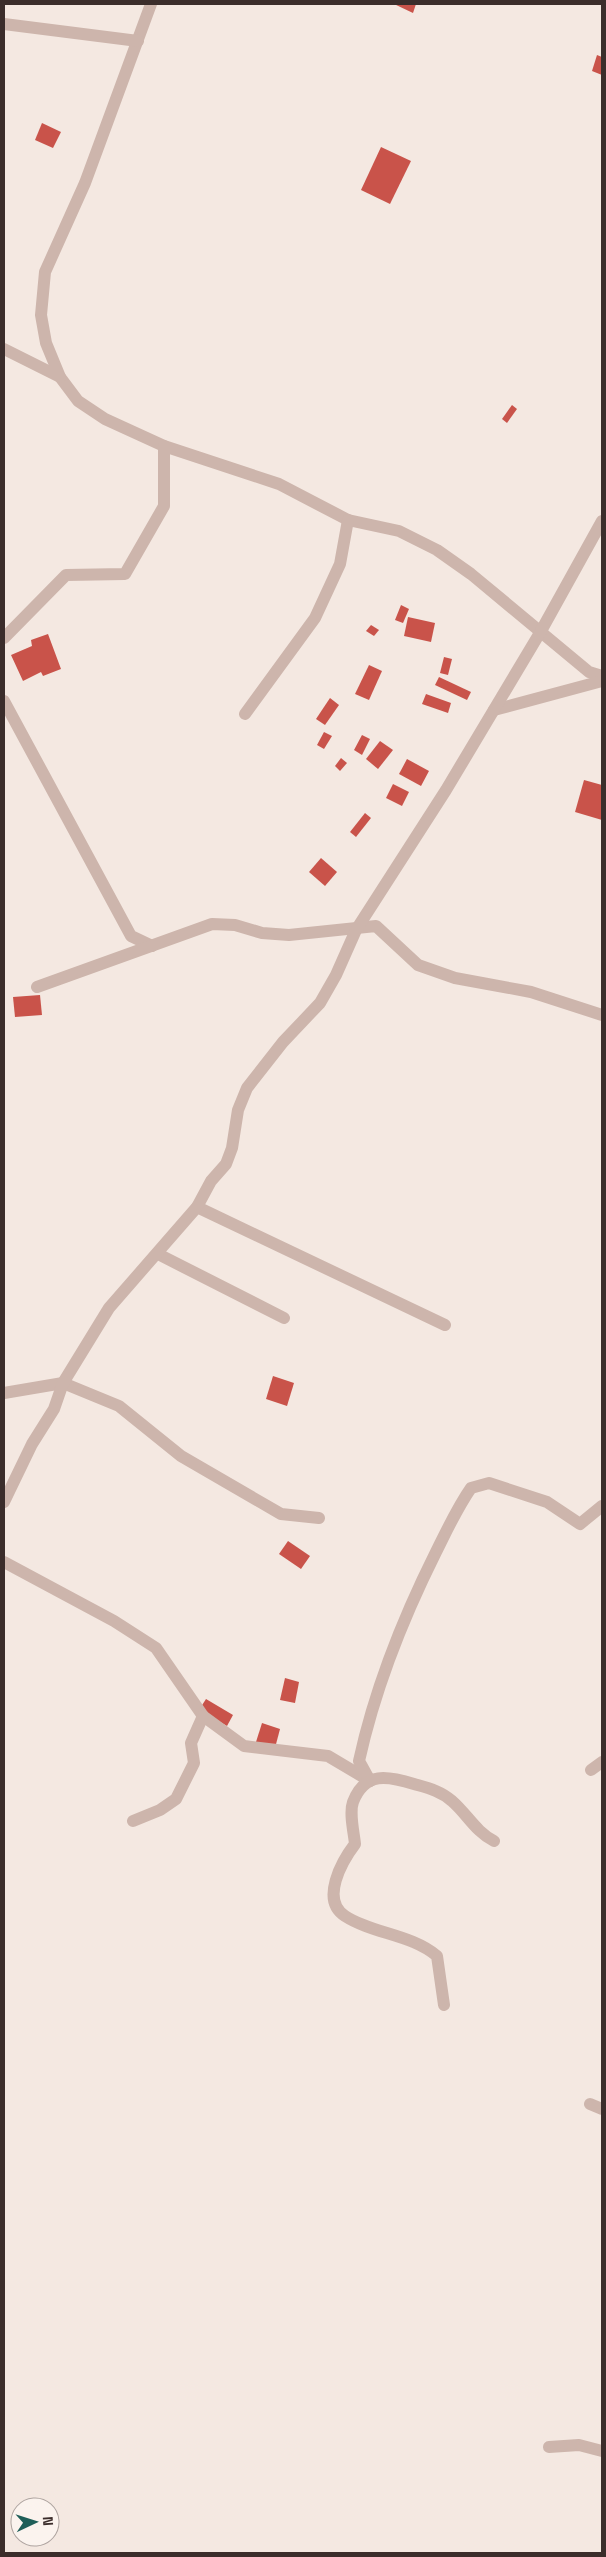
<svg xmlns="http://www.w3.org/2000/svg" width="606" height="2557" font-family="'Space Grotesk',sans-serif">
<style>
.building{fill:#c9534a}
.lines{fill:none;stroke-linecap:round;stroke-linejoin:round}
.minor{stroke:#cdb5ac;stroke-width:12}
</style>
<rect width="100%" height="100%" fill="#f4e8e1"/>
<g class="building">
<polygon points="394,4 416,4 413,13"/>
<polygon points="597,55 602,57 602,75 592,71"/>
<polygon points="42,123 61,132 53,148 35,140"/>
<polygon points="381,147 411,161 390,204 361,190"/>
<polygon points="512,405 517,409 507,423 502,419"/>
<polygon points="401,605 409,609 403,623 395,620"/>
<polygon points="408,617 435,623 431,642 404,636"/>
<polygon points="371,625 379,630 374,636 366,631"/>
<polygon points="48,634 61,669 43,676 41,672 23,681 11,655 32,646 31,640"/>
<polygon points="444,657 452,659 448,675 440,673"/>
<polygon points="369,665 382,671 369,700 355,694"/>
<polygon points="439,677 471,692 467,700 435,685"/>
<polygon points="426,694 451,703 448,713 422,704"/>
<polygon points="330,698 339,705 325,725 316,719"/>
<polygon points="324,732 332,736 324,749 317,745"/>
<polygon points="362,735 370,739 362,755 354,750"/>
<polygon points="380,741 393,750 378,769 366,759"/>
<polygon points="341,758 347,763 340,771 335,766"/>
<polygon points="407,759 429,771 421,786 399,774"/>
<polygon points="584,780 602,785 602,820 575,812"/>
<polygon points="393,784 409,792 402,806 386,798"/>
<polygon points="365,813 371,818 356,837 350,832"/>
<polygon points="321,858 337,872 325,886 309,872"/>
<polygon points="40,995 42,1015 15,1017 13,997"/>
<polygon points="273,1376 294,1383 287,1406 266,1399"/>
<polygon points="288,1541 310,1556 301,1569 279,1554"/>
<polygon points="285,1678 299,1682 295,1703 280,1700"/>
<polygon points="206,1699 233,1715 227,1726 199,1710"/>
<polygon points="262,1723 280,1729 275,1748 256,1742"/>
</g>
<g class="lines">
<g class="minor">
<polyline points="151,4 85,183 45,272 41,315 46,343 60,377 78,401 105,419 164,446 279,484 348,520 399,531 437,550 471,574 589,672 602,676"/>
<polyline points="4,24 138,41"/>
<polyline points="4,349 60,377"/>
<polyline points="4,638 66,575 125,574 164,506 164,446"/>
<polyline points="4,701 131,936 152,946"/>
<polyline points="494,710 602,681"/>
<polyline points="245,714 315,618 340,564 348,520"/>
<polyline points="37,987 212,924 235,925 262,933 289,935 376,926 418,965 455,978 531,992 602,1015"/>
<polyline points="197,1207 445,1325"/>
<polyline points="158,1254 284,1318"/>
<polyline points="4,1393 63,1383 119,1406 181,1456 281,1514 319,1518"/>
<polyline points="4,1502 32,1444 54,1409 63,1383 109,1308 197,1207 211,1181 226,1164 232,1148 238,1110 247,1088 283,1042 320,1003 336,975 356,930 446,790 541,631 602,521"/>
<polyline points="4,1562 114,1621 156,1648 203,1716 244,1746 328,1756 370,1781"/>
<polyline points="591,1770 602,1762"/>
<path d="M370 1781 359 1761C375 1688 403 1618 436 1552 447 1530 457 1508 471 1488L489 1483 547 1502 580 1524 602 1506"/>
<polyline points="133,1821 160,1810 176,1799 194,1763 191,1743 203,1716"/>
<path d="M444 2005 437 1956C411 1934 373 1934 345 1916 320 1900 342 1861 355 1844 354 1833 349 1813 353 1802 365 1771 388 1776 414 1784 428 1788 441 1791 452 1801 467 1814 476 1832 494 1841"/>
<polyline points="590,2104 602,2109"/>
<polyline points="549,2447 579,2445 602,2451"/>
</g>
</g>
<rect width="606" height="2557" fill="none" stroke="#3b2d2b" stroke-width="10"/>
<g transform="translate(35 2522) rotate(86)"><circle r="24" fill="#fbf3ee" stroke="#aea4a0"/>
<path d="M0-4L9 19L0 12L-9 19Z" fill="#1f5e58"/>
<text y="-8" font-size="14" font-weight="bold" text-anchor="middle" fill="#3b2d2b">N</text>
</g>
</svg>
